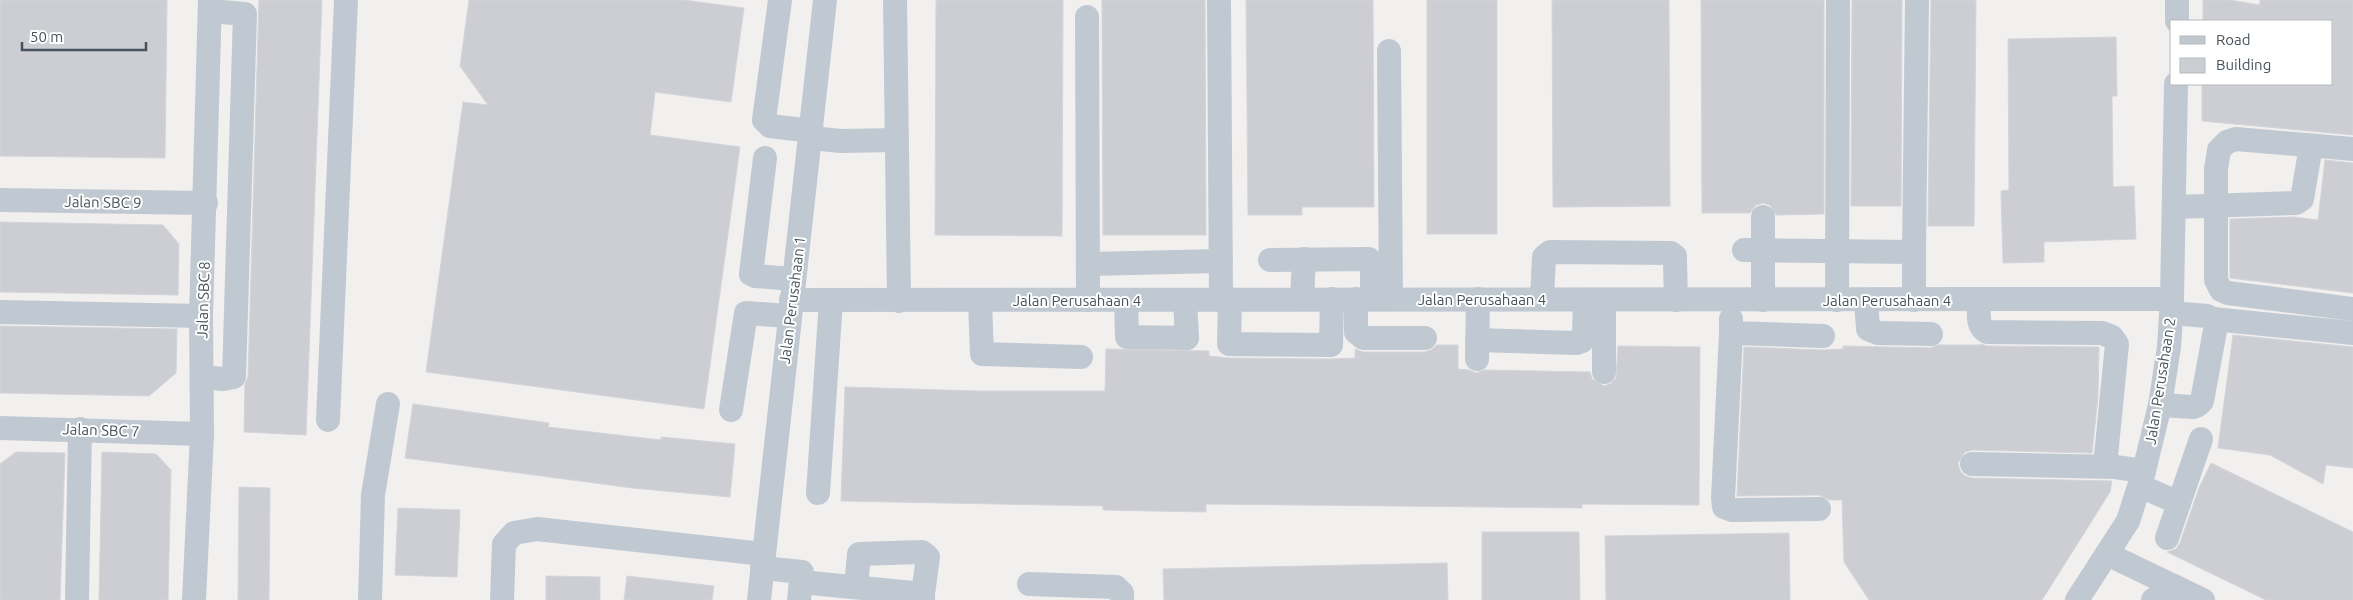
<svg xmlns="http://www.w3.org/2000/svg" width="2353" height="600" font-family="Ubuntu,sans-serif">
<style>
.building{fill:#ccced4;stroke:#d3d5db}
.lines{fill:none;stroke-linecap:round;stroke-linejoin:round}
.minor{stroke:#c0c9d1;stroke-width:24}
.labels{text-anchor:middle;dominant-baseline:central;stroke-width:4;stroke-linejoin:round;paint-order:stroke}
.street-label{font-size:15px;fill:#47525c;stroke:#fff}
</style>
<rect width="100%" height="100%" fill="#f2efef"/>
<g class="building">
<polygon points="0,0 167,0 165,158 0,156"/>
<polygon points="259,0 322,0 306,435 244,432 245,384 248,377"/>
<polygon points="469,0 683,0 744,8 731,102 655,92 650,135 740,147 704,409 426,372 463,102 488,105 460,66"/>
<polygon points="936,0 1063,0 1062,236 935,235"/>
<polygon points="1102,0 1205,0 1206,235 1103,235"/>
<polygon points="1246,0 1373,0 1374,207 1302,207 1302,215 1248,215"/>
<rect x="1427" y="0" width="70" height="234"/>
<polygon points="1552,0 1669,0 1670,206 1553,207"/>
<polygon points="1701,0 1824,0 1824,214 1776,215 1770,205 1763,203 1756,205 1750,213 1702,213"/>
<polygon points="1852,0 1902,0 1901,206 1851,206"/>
<polygon points="1931,0 1976,0 1974,226 1928,226"/>
<polygon points="2203,0 2230,0 2260,5 2260,0 2353,0 2353,135 2202,121 2202,84 2332,84 2332,21 2203,21"/>
<polygon points="2116,37 2117,96 2112,96 2113,187 2134,186 2136,239 2044,242 2044,262 2003,263 2001,191 2009,190 2008,39"/>
<polygon points="2325,160 2353,163 2353,293 2230,278 2230,219 2294,217 2318,220"/>
<polygon points="0,222 163,225 179,244 178,295 0,292"/>
<polygon points="0,326 177,329 176,373 149,396 0,393"/>
<polygon points="2233,335 2353,347 2353,468 2326,465 2323,484 2270,455 2218,448"/>
<polygon points="1980,344 1987,346 2099,347 2098,397 2092,453 1972,450 1965,452 1958,463 1960,471 1965,476 1972,478 2112,481 2110,492 2042,600 1869,600 1844,562 1842,500 1829,500 1819,495 1737,496 1744,347 1823,350 1843,349 1843,346 1931,348 1938,345 1980,345"/>
<polygon points="1437,345 1458,345 1458,369 1469,370 1476,373 1485,370 1590,372 1592,379 1604,386 1610,384 1616,378 1618,346 1700,347 1699,505 1582,504 1582,508 1206,504 1206,512 1103,510 1103,506 841,501 845,387 977,391 1105,391 1106,349 1209,351 1209,356 1229,358 1331,359 1355,358 1355,349 1363,352 1425,352 1431,350"/>
<polygon points="413,404 549,423 548,427 661,440 661,437 735,444 730,497 632,488 405,458"/>
<polygon points="16,452 65,453 60,600 0,600 0,464"/>
<polygon points="102,452 156,454 171,470 168,600 99,600"/>
<polygon points="2211,463 2353,532 2353,600 2266,600 2167,552 2176,549 2180,543 2199,488"/>
<polygon points="239,487 270,488 269,600 238,600"/>
<polygon points="398,508 460,510 457,577 395,575"/>
<polygon points="1482,532 1579,532 1580,600 1482,600"/>
<polygon points="1789,533 1790,600 1606,600 1605,536"/>
<polygon points="1447,563 1448,600 1164,600 1163,569"/>
<polygon points="546,576 600,577 600,600 546,600"/>
<polygon points="627,576 714,586 712,600 624,600"/>
</g>
<g class="lines">
<g class="minor">
<polyline points="780,0 764,120 770,126 812,131"/>
<polyline points="895,0 899,301"/>
<polyline points="1219,0 1221,299"/>
<polyline points="1087,17 1088,300"/>
<polyline points="2177,21 2177,0"/>
<polyline points="1389,51 1391,299"/>
<polyline points="811,138 841,141 897,140"/>
<polyline points="2353,149 2236,139 2227,142 2219,150 2216,169 2216,280 2221,290 2228,293 2353,309"/>
<polyline points="765,158 751,274 755,276 793,279"/>
<polyline points="0,200 206,203"/>
<polyline points="2174,207 2296,203 2302,199 2311,146"/>
<polyline points="1744,250 1914,252 1914,300"/>
<polyline points="1914,252 1917,0"/>
<polyline points="1270,260 1369,259 1372,262 1372,299"/>
<polyline points="1088,264 1221,261"/>
<polyline points="1230,299 1229,344 1331,345 1332,299"/>
<polyline points="1302,299 1304,259"/>
<polyline points="1356,299 1356,332 1363,338 1425,338"/>
<polyline points="1542,299 1544,257 1550,252 1671,253 1675,256 1675,262 1676,300"/>
<polyline points="791,300 2172,299"/>
<polyline points="1126,300 1127,337 1187,338 1185,300"/>
<polyline points="1763,300 1763,217"/>
<polyline points="1837,300 1838,0"/>
<polyline points="1866,300 1868,329 1878,333 1931,334"/>
<path d="M1979 300C1979 312 1976 326 1987 332L2102 333 2112 337 2117 344 2105 466"/>
<polyline points="980,301 982,354 1081,357"/>
<polyline points="0,312 201,316"/>
<polyline points="1731,319 1731,333 1823,336"/>
<polyline points="2213,319 2353,333"/>
<polyline points="1731,333 1723,498 1724,507 1732,510 1819,509"/>
<polyline points="1477,340 1576,343 1582,341 1584,335 1585,300"/>
<polyline points="1477,359 1478,299"/>
<polyline points="1604,372 1604,300"/>
<polyline points="202,377 223,379 234,377 245,14 210,11"/>
<polyline points="2160,405 2193,407 2198,405 2202,401 2216,325 2213,319 2207,316 2172,313"/>
<polyline points="731,410 746,313 789,316"/>
<polyline points="328,420 346,0"/>
<polyline points="0,428 202,434"/>
<polyline points="1972,464 2115,467 2144,471"/>
<polyline points="2140,486 2179,503"/>
<polyline points="818,493 831,300"/>
<polyline points="2167,538 2201,439"/>
<polyline points="2107,554 2203,600"/>
<polyline points="762,568 802,572 799,600"/>
<polyline points="801,582 923,594 923,600"/>
<polyline points="1029,584 1116,587 1122,593 1122,600"/>
<polyline points="856,587 859,554 922,552 928,557 923,594"/>
<polyline points="77,600 80,429"/>
<polyline points="194,600 202,434 201,316 210,0"/>
<polyline points="370,600 373,495 388,404"/>
<polyline points="502,600 504,544 514,533 537,529 764,554"/>
<polyline points="759,600 825,0"/>
<polyline points="2077,600 2128,521 2144,471 2160,405 2169,347 2172,299 2176,84"/>
<polyline points="2153,600 2174,586"/>
</g>
</g>
<g class="labels">
<g class="street-label">
<text transform="translate(103 202) rotate(1)">Jalan SBC 9</text>
<text x="1482" y="299">Jalan Perusahaan 4</text>
<text transform="translate(203 300) rotate(-88)">Jalan SBC 8</text>
<text transform="translate(792 300) rotate(-83)">Jalan Perusahaan 1</text>
<text x="1077" y="300">Jalan Perusahaan 4</text>
<text x="1887" y="300">Jalan Perusahaan 4</text>
<text transform="translate(2160 381) rotate(-81)">Jalan Perusahaan 2</text>
<text transform="translate(101 430) rotate(2)">Jalan SBC 7</text>
</g>
</g>
<rect x="2170" y="20" width="162" height="65" fill="#ffffff" stroke="#b5babe"/>
<rect x="2180" y="36" width="25" height="8" fill="#c0c9d1" stroke="#b5babe"/>
<text x="2216" y="45" font-size="15" fill="#47525c">Road</text>
<rect x="2180" y="58" width="25" height="15" fill="#ccced4" stroke="#b5babe"/>
<text x="2216" y="70" font-size="15" fill="#47525c">Building</text>
<path d="M22 42v8h124v-8" fill="none" stroke="#47525c" stroke-width="2.5"/>
<text x="30" y="42" font-size="15" fill="#47525c" stroke="#ffffff" stroke-width="4" paint-order="stroke">50 m</text>
</svg>
